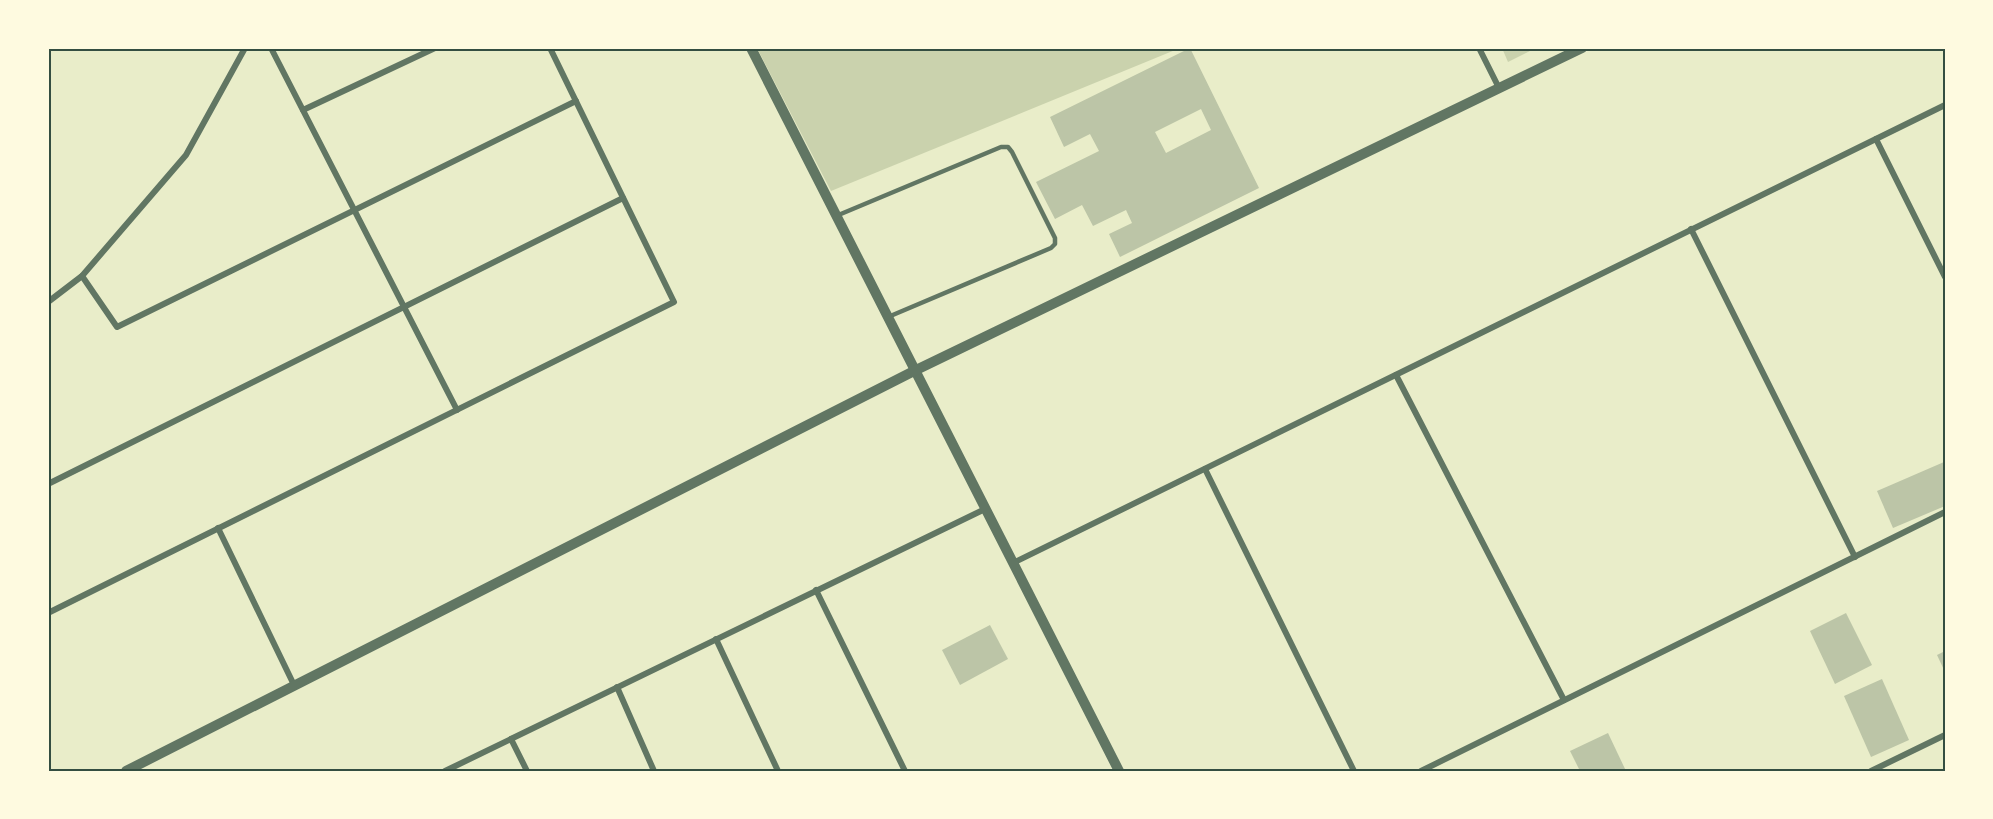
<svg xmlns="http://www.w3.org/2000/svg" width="1993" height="819" font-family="Mulish,sans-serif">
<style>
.green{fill:#cad2ad}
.building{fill:#bcc5a7;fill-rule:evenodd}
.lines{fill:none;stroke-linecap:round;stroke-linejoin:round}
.service{stroke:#617663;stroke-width:4.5}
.minor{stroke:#617663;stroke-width:6}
.tertiary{stroke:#617663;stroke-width:10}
.neatline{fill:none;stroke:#344e41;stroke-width:2}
</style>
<rect width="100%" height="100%" fill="#e9edc9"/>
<g class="green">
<polygon points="757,48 1180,48 831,191"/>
<polygon points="1502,48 1536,48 1508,62"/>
</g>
<g class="building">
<path d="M1190 48 1259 188 1120 257 1109 234 1132 223 1126 210 1093 226 1082 205 1055 219 1036 182 1099 151 1090 134 1064 147 1050 117ZM1201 109 1211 130 1166 153 1155 132Z"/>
<polygon points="1944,462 1945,506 1893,528 1877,491"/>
<polygon points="1846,613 1872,665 1835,684 1810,631"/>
<polygon points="990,625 1008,659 960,685 942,650"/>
<polygon points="1945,651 1945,672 1937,655"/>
<polygon points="1882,679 1909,740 1871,757 1844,696"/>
<polygon points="1608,733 1626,771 1580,771 1570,751"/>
</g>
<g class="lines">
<polyline class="service" points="836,216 1001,147 1008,147 1012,152 1055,238 1055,244 1051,248 888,317"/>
<g class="minor">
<polyline points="271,48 457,410"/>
<polyline points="1479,48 1499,88"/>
<polyline points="303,110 435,48"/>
<polyline points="1876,139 1945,277"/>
<polyline points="1691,229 1855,557"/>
<polyline points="82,276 117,327 576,101"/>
<polyline points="48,302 82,276 186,155 245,48"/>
<polyline points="1396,375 1564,700"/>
<polyline points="1205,469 1354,771"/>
<polyline points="48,484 623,198"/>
<polyline points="218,528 294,685"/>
<polyline points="1013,563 1945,105"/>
<polyline points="816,590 905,771"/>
<polyline points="48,613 674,302 550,48"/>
<polyline points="716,639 778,771"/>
<polyline points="617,687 654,771"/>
<polyline points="511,739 527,771"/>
<polyline points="445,771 985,509"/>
<polyline points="1421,771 1945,512"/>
<polyline points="1871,771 1945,735"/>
</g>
<g class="tertiary">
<polyline points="751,48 1119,771"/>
<polyline points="126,771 914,371 1582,48"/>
</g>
</g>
<rect width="1993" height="819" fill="none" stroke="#fefae0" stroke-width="99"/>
<rect x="50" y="50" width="1894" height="720" class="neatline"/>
</svg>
